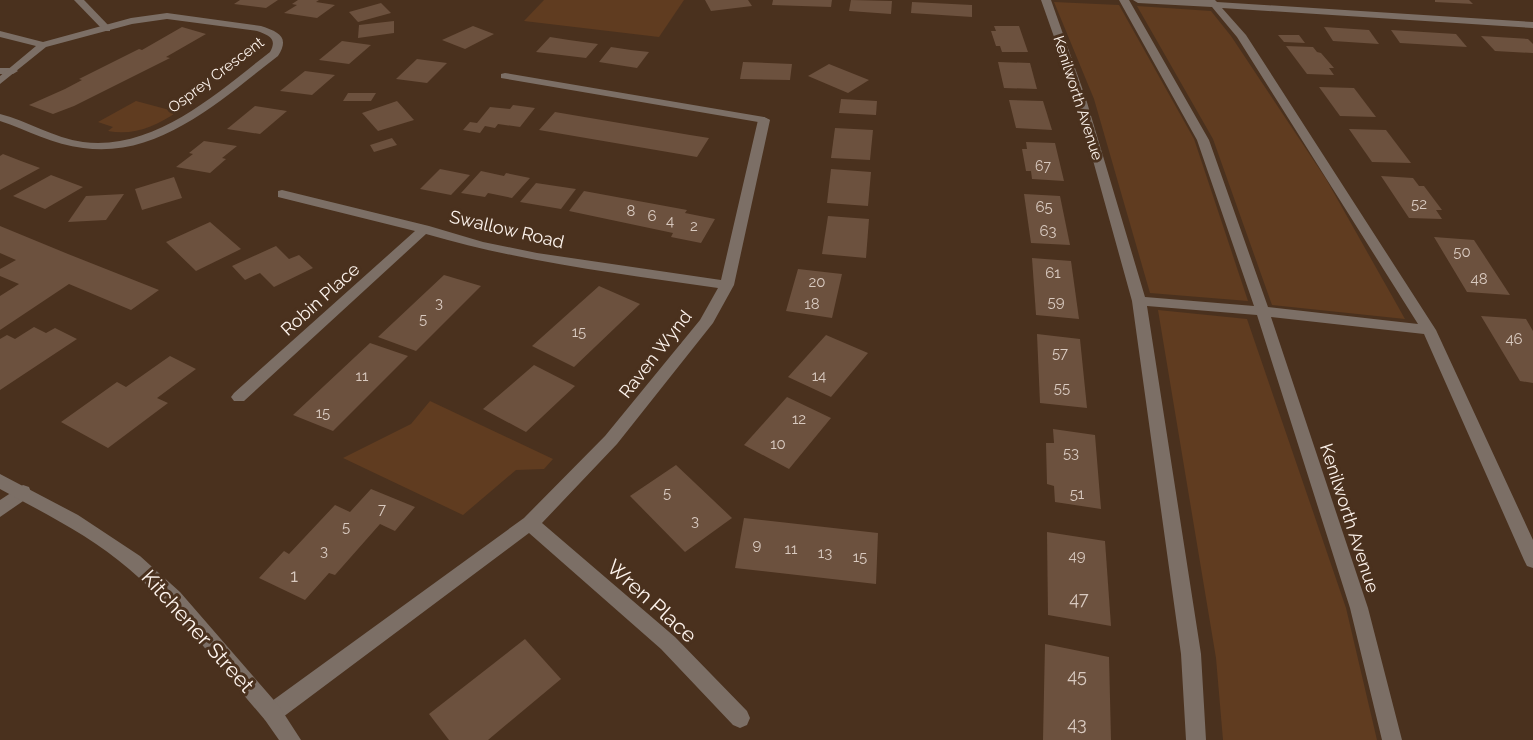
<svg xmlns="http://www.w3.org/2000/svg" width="1533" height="740" font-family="Raleway,sans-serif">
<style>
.green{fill:#603c20}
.building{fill:#6c513e}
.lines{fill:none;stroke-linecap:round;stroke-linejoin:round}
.service{fill:#7c6f66;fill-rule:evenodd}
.minor{fill:#7c6f66;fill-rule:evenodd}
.tertiary{fill:#7c6f66;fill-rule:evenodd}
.labels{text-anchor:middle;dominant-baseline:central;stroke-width:6;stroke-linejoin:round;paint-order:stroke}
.far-number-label{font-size:14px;fill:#d9cac0}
.far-street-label{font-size:15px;fill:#fdf3ec;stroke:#4a311e}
.number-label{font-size:15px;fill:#d9cac0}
.street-label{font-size:18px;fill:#fdf3ec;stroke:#4a311e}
.near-number-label{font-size:18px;fill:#d9cac0}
.near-street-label{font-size:21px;fill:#fdf3ec;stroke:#4a311e}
</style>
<rect width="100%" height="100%" fill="#4a311e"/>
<g class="green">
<polygon points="544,0 684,0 659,37 524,21"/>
<polygon points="1054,2 1119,5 1194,139 1248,301 1150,293 1094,99"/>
<polygon points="1137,6 1211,11 1231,36 1326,179 1405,319 1272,305 1213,139"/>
<path d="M136 101 177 112C156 126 134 136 108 131L113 127 98 122Z"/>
<polygon points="1158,310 1247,319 1346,608 1377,740 1223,740 1216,658"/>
<polygon points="430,401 553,459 544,469 516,470 463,515 343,458 411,424"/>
</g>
<g class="building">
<polygon points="240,0 278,0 266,8 234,4"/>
<polygon points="298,0 319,0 316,2 335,5 317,18 284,13 297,5 292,4"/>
<polygon points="705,0 748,0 752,6 711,11"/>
<polygon points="773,0 832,0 831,7 772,5"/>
<polygon points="851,0 892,1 891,14 849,11"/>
<polygon points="1435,0 1469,0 1473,4 1435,2"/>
<polygon points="912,2 972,5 972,17 911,13"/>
<polygon points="381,3 391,13 358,22 349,12"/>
<polygon points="394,21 394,33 358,38 359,25"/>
<polygon points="473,26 494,34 465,49 442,40"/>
<polygon points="994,26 1019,26 1028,52 1002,52 1000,46 996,46 991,31 996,31"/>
<polygon points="182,27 206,34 166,57 170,58 74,106 53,114 29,105 65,89 82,80 79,79 139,49 142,50"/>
<polygon points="1324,27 1369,30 1379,44 1333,41"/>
<polygon points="1391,30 1456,34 1467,47 1400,43"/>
<polygon points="1278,35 1299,35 1305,43 1284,42"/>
<polygon points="1481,36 1528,39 1533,44 1533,53 1495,51"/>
<polygon points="550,37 569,40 598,44 586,58 536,52"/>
<polygon points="342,41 371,45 349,64 319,60"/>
<polygon points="1286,46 1313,47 1317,52 1321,53 1334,68 1329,68 1334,75 1307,74"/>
<polygon points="611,47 631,50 649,52 637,68 599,62"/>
<polygon points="417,59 447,63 427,83 396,79"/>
<polygon points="743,62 792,64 790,80 740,79"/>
<polygon points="998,62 1030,63 1037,89 1004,88"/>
<polygon points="829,64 869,80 848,93 808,76"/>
<polygon points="305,71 335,75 312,95 280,91"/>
<polygon points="1319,87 1354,88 1376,117 1340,116"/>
<polygon points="348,93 376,93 371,101 343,101"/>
<polygon points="841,99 877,101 876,115 839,113"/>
<polygon points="1009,100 1043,101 1052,130 1016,128"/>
<polygon points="397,101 414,120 378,131 362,113"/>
<polygon points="513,105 535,108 520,127 498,124 495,128 485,126 480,133 463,130 470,122 477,123 490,107 510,109"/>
<polygon points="255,106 287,111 260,134 227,129"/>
<polygon points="555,112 690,135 709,138 697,157 539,130"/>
<polygon points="835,128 873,130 870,160 831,158"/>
<polygon points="1349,129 1386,130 1411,163 1372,162"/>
<polygon points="392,138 397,145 374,152 370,145"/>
<polygon points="204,141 237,146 222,158 226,159 210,173 176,167 193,154 189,153"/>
<polygon points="1026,142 1055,143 1064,181 1032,179 1031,171 1026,171 1022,149 1027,149"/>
<polygon points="3,154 21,161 40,168 0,190 0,156"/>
<polygon points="440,169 470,175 451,195 420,189"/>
<polygon points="831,169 871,172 868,206 827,203"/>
<polygon points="481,171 504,176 506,173 530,178 512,198 488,193 485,197 461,193"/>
<polygon points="51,175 83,187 45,209 13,196"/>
<polygon points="1381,176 1413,178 1419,186 1424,186 1442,210 1436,210 1442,219 1409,218"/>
<polygon points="174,177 182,198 142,210 135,189"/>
<polygon points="536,183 576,189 561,209 520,202"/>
<polygon points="584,191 687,210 685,213 715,219 701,243 671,237 673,233 569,211"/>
<polygon points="124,194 106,220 68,222 86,196"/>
<polygon points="1024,194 1060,196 1070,245 1031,243"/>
<polygon points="828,216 869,219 866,258 822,254"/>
<polygon points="210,222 241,249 196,271 166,242"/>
<polygon points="0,226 68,254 159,290 131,310 69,284 0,330 0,296 19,284 0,276 0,269 16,260 0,253"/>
<polygon points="1434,237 1474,240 1510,295 1467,292"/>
<polygon points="276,246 289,259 299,255 313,268 274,287 260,273 245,280 232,266"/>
<polygon points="1032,258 1071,261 1079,319 1036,315"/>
<polygon points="798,269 842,274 832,318 786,311"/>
<polygon points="444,275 481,286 416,351 378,337"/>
<polygon points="599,286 640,304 574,367 532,346"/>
<polygon points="1481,316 1526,319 1533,331 1533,383 1520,381"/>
<polygon points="34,327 46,333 55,328 77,339 0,390 0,339 7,335 15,339"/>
<polygon points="1037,334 1080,339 1087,408 1040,403"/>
<polygon points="826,335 868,353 831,397 788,377"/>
<polygon points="370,343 408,356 333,431 293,415"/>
<polygon points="170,356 196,369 157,398 168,403 108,448 61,422 117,382 126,387"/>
<polygon points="534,365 575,386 526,432 483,409"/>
<polygon points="787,397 831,418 789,469 744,445"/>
<polygon points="1053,429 1095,435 1101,509 1055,502 1054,486 1047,484 1046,443 1054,443"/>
<polygon points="676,465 732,518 685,552 630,496"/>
<polygon points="371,489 415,507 395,531 380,524 335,575 329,573 305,600 259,578 284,551 289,554 335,505 350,512"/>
<polygon points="744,518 878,533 876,584 735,568"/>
<polygon points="1047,532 1105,541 1111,626 1048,615"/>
<polygon points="525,639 561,679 488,740 449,740 429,714"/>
<polygon points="1045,644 1109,657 1111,740 1043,740"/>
</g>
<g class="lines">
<g class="service">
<polygon points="74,0 84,0 110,27 110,31 104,31"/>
<polygon points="0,68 13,68 18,71 13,74 0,74"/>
<polygon points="505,73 764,117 770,120 764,123 501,78 501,74"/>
</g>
<g class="minor">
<polygon points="1041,0 1051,0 1086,99 1145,297 1254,306 1197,140 1119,0 1129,0 1209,140 1268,307 1418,324 1237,37 1212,7 1138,3 1133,0 1215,0 1217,2 1533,22 1533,28 1222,8 1246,35 1436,330 1533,540 1533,568 1527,566 1524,560 1424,334 1271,317 1368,608 1402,740 1382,740 1350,608 1257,315 1147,306 1201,654 1206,740 1186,740 1181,654 1132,301 1076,99"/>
<path d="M167 13 261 26C279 32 290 37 278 56 222 99 159 159 83 148 54 145 27 130 0 121V114C28 121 54 138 83 142 155 151 217 93 270 52 278 38 268 35 257 31L167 19 132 24 46 47 0 84V76L36 46 0 37V31L43 42 131 18Z"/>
<path d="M764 117 770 120 734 285 713 323 617 444 542 523 675 637 747 711 750 718 747 725 740 728 733 725 661 649 529 533 279 720 272 723 265 720 262 713 265 706 524 518 605 436 700 320 718 288C620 274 522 262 426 234L244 401H234L231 397 234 393 415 231 278 197V191L282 190 429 226 483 242 537 253 721 280 758 120Z"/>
<polygon points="23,485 29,487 31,492 29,497 0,517 0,500"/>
</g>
<path class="tertiary" d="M0 474 78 515 140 556 180 592 279 706 301 740H279L265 720C221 669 180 613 129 569 91 536 44 513 0 489Z"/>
</g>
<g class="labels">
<g class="far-number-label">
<text x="1043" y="166">67</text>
</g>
<g class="far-street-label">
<text transform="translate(216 75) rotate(-37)">Osprey Crescent</text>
<text transform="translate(1078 98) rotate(72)">Kenilworth Avenue</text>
</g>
<g class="number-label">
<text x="1419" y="204">52</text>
<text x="1044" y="207">65</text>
<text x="631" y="211">8</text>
<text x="652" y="216">6</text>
<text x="670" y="221">4</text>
<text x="694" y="226">2</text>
<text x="1048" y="231">63</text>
<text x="1462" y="252">50</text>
<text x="1053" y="273">61</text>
<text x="1479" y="279">48</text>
<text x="817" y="282">20</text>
<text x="1056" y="302">59</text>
<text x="439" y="303">3</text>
<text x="812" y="304">18</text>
<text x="423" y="319">5</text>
<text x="579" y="332">15</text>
<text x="1514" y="339">46</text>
<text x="1060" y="353">57</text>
<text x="362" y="376">11</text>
<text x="819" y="376">14</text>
<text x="1062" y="388">55</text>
<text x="323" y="413">15</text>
<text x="799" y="419">12</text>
<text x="778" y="444">10</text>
<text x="1071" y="453">53</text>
<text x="667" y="493">5</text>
<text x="1077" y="494">51</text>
<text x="382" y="509">7</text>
<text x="695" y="521">3</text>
<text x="346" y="527">5</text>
<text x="757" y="545">9</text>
<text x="791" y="549">11</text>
<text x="324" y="551">3</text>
<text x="825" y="553">13</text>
<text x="1077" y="556">49</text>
<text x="860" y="557">15</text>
</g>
<g class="street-label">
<text transform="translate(507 229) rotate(13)">Swallow Road</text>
<text transform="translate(320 299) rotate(-42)">Robin Place</text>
<text transform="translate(655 354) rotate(-52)">Raven Wynd</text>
<text transform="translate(1350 518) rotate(72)">Kenilworth Avenue</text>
</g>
<g class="near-number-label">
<text x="294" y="575">1</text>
<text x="1079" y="598">47</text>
<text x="1077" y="675">45</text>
<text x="1077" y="723">43</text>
</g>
<g class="near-street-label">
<text transform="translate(652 601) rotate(42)">Wren Place</text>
<text transform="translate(198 631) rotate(48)">Kitchener Street</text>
</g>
</g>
</svg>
